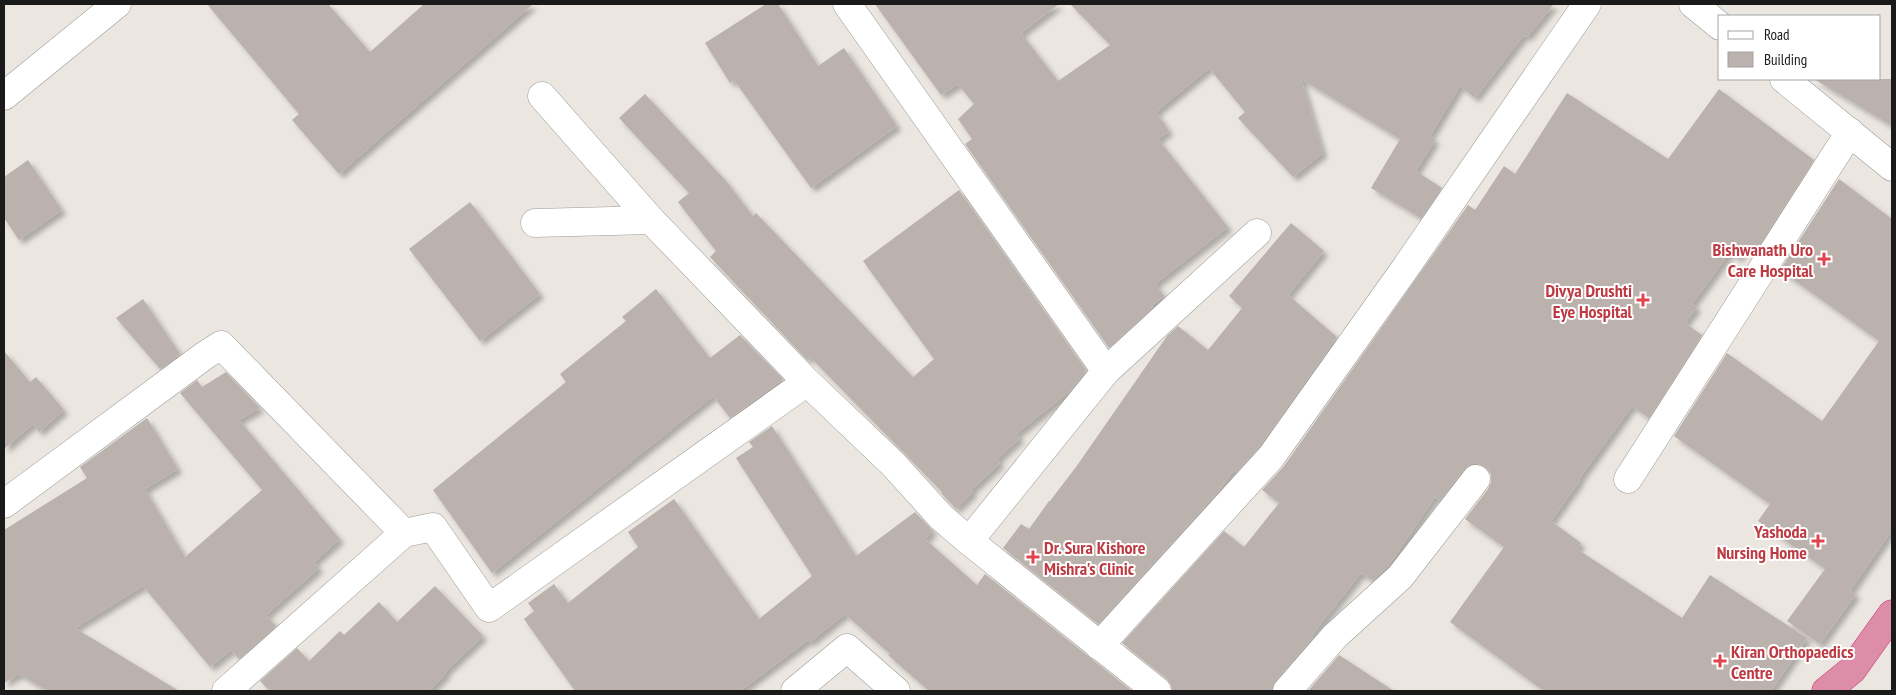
<svg xmlns="http://www.w3.org/2000/svg" width="1896" height="695" font-family="'PT Sans Narrow',sans-serif">
<style>
.building{fill:#bbb1ad;filter:url(#shadow)}
.lines{fill:none;stroke-linecap:round;stroke-linejoin:round}
.street-casing{stroke:#9b9b9b;stroke-width:29}
.highway-casing{stroke:#c6307a;stroke-width:29}
.street{stroke:#fff;stroke-width:28}
.highway{stroke:#de8da8;stroke-width:28}
.health-dot{fill:#e0444e;stroke:#fff;stroke-width:2}
.labels{text-anchor:middle;dominant-baseline:central;stroke-width:4;stroke-linejoin:round;paint-order:stroke}
.health-label{font-size:18px;font-weight:bold;fill:#be3a42;stroke:#fff;text-anchor:end}
</style>
<defs>
<filter id="shadow"><feDropShadow dx="4.5" dy="4.5" stdDeviation="2.5" flood-color="#0004"/></filter>
</defs>
<rect width="100%" height="100%" fill="#ebe6e0"/>
<g class="building">
<polygon points="207,4 328,4 370,52 424,4 533,4 339,174 292,120 299,114"/>
<polygon points="766,4 778,4 818,66 844,48 897,126 811,188 734,80 730,83 705,43"/>
<polygon points="875,4 1059,4 1021,33 1058,81 1110,45 1070,4 1554,4 1527,37 1524,35 1475,98 1460,86 1430,136 1435,140 1416,171 1442,188 1421,218 1371,188 1400,139 1301,79 1323,153 1293,177 1238,118 1245,112 1209,68 1156,112 1169,131 1158,139 1228,227 1155,284 1164,296 1151,306 1153,307 1109,348 965,144 972,139 958,119 974,104 958,84 941,95"/>
<polygon points="1814,79 1892,79 1892,126"/>
<polygon points="1719,89 1814,160 1755,252 1746,246 1738,258 1730,252 1692,304 1697,307 1685,323 1702,335 1649,418 1632,406 1579,479 1580,480 1551,521 1581,543 1577,549 1682,618 1710,575 1807,638 1771,691 1544,691 1450,622 1504,547 1465,519 1488,489 1491,482 1491,474 1486,467 1478,464 1471,464 1464,469 1440,500 1435,497 1388,566 1373,581 1361,573 1311,636 1313,637 1275,681 1272,691 1172,691 1171,685 1167,679 1122,643 1224,531 1244,547 1279,503 1262,490 1284,466 1468,205 1475,210 1504,166 1515,174 1567,93 1668,159"/>
<polygon points="645,94 726,181 753,216 756,213 913,377 934,359 863,261 959,190 1086,370 1070,391 1016,434 1020,438 997,459 1000,463 971,490 973,492 956,509 941,493 942,492 810,357 807,360 710,257 716,251 678,202 689,193 619,118"/>
<polygon points="28,160 62,210 19,240 4,218 4,177"/>
<polygon points="1839,179 1892,219 1892,530 1850,591 1856,594 1820,644 1787,621 1825,569 1758,521 1770,504 1674,436 1727,353 1822,421 1879,341 1780,270"/>
<polygon points="470,202 540,294 480,341 409,249"/>
<polygon points="1291,223 1324,251 1288,295 1337,337 1259,447 1237,472 1234,470 1217,493 1098,624 1003,548 1021,524 1029,529 1049,501 1050,501 1076,467 1167,336 1178,326 1208,350 1242,308 1229,296"/>
<polygon points="656,289 710,358 740,335 783,379 730,418 713,396 492,573 433,490 566,382 560,374 626,321 622,317"/>
<polygon points="143,299 180,354 160,369 116,318"/>
<polygon points="4,351 30,382 36,377 64,410 39,432 33,424 4,449"/>
<polygon points="226,372 260,408 239,420 340,539 314,562 319,568 266,615 276,626 239,659 231,650 210,667 143,586 75,628 179,691 48,691 19,674 4,683 4,530 87,478 80,467 147,418 178,469 145,489 185,557 262,490 180,393 197,380 202,387"/>
<polygon points="772,426 856,556 915,512 933,531 925,539 977,585 985,574 1132,691 929,691 888,655 890,654 845,614 810,642 808,640 740,691 575,691 524,619 534,611 528,603 554,584 568,603 638,547 628,532 674,499 759,619 812,576 736,458 753,447 749,442"/>
<polygon points="435,586 483,636 445,672 446,674 429,691 270,691 260,681 297,648 309,661 340,631 344,635 379,602 397,622"/>
<polygon points="1339,655 1394,691 1308,691"/>
</g>
<g class="lines">
<defs>
<g id="street">
<polyline points="847,4 1106,371 969,541 1157,691"/>
<polyline points="1693,4 1720,26"/>
<polyline points="1784,79 1892,167"/>
<polyline points="4,96 117,4"/>
<polyline points="542,96 651,220"/>
<polyline points="535,223 651,220 807,382 893,464 941,517 969,541"/>
<polyline points="1106,371 1257,233"/>
<polyline points="1628,479 1850,132"/>
<polyline points="4,504 204,356 221,345 404,533"/>
<polyline points="1099,646 1271,457 1404,270 1587,4"/>
<polyline points="226,691 404,533 433,527 489,608 807,382"/>
<polyline points="795,691 847,648 896,691"/>
<polyline points="1287,691 1335,636 1400,577 1476,479"/>
</g>
<polyline id="highway" points="1826,691 1852,670 1892,614"/>
</defs>
<use href="#street" class="street-casing"/>
<use href="#highway" class="highway-casing"/>
<use href="#street" class="street"/>
<use href="#highway" class="highway"/>
</g>
<g class="health-dot">
<path d="M1821.5 251.5h5v5h5v5h-5v5h-5v-5h-5v-5h5z"/>
<path d="M1640.5 292.5h5v5h5v5h-5v5h-5v-5h-5v-5h5z"/>
<path d="M1815.5 533.5h5v5h5v5h-5v5h-5v-5h-5v-5h5z"/>
<path d="M1030.5 549.5h5v5h5v5h-5v5h-5v-5h-5v-5h5z"/>
<path d="M1717.5 653.5h5v5h5v5h-5v5h-5v-5h-5v-5h5z"/>
</g>
<g class="labels">
<g class="health-label">
<text x="1813" y="249">Bishwanath Uro<tspan x="1813" dy="21">Care Hospital</tspan></text>
<text x="1632" y="290">Divya Drushti<tspan x="1632" dy="21">Eye Hospital</tspan></text>
<text x="1807" y="531">Yashoda<tspan x="1807" dy="21">Nursing Home</tspan></text>
<text x="1044" y="547" text-anchor="start">Dr. Sura Kishore<tspan x="1044" dy="21">Mishra's Clinic</tspan></text>
<text x="1731" y="651" text-anchor="start">Kiran Orthopaedics<tspan x="1731" dy="21">Centre</tspan></text>
</g>
</g>
<rect width="1896" height="695" fill="none" stroke="#1a1a1a" stroke-width="10"/>
<rect x="1718" y="15" width="162" height="65" fill="#ffffff" stroke="#a3a3a3"/>
<rect x="1728" y="31" width="25" height="8" fill="#ffffff" stroke="#a3a3a3"/>
<text x="1764" y="40" font-size="15" fill="#1a1a1a">Road</text>
<rect x="1728" y="52" width="25" height="15" fill="#bbb1ad" stroke="#a3a3a3"/>
<text x="1764" y="65" font-size="15" fill="#1a1a1a">Building</text>
</svg>
